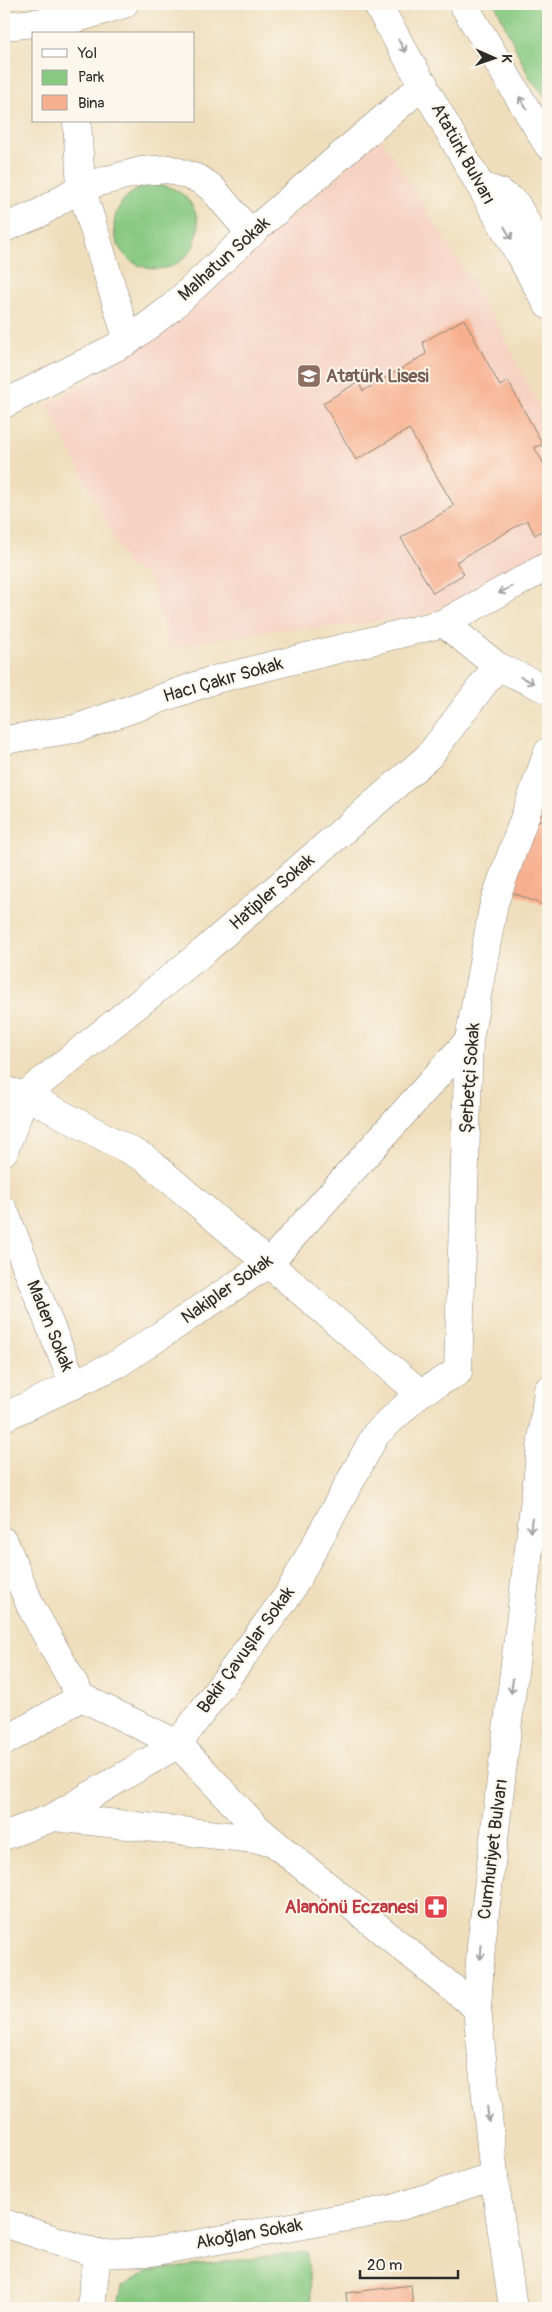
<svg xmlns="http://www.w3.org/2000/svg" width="552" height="2312" font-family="Pangolin,sans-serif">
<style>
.built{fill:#f6d2c3}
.green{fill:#87c981;stroke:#597a56}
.building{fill:#f7b08f}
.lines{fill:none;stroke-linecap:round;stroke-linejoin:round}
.minor-casing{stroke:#8d8474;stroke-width:29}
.major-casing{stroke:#8d8474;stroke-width:29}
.minor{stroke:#fff;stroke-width:28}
.major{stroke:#fff;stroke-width:28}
.oneway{stroke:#a0a0a0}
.labels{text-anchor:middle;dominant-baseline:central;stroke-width:4;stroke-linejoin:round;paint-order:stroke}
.street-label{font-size:18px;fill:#2b2b2b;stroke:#fbf7ec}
.education-label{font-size:18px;font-weight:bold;fill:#785e54;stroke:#fbf7ec;text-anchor:start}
.health-label{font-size:18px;font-weight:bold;fill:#be3a42;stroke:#fbf7ec;text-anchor:end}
</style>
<rect width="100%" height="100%" fill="#fbf7ec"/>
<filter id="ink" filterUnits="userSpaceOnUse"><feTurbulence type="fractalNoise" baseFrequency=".02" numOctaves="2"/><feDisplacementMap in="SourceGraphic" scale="10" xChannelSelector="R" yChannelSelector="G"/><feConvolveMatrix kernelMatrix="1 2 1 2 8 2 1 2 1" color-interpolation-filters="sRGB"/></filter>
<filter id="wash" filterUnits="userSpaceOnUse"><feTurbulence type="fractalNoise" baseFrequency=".0096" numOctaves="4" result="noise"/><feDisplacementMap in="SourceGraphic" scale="20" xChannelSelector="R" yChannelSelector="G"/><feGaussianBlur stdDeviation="1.12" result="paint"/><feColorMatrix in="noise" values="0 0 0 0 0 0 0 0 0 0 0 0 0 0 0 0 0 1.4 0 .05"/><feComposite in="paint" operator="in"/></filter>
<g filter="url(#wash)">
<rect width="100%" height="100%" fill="#efdebc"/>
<polygon class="built" points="381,138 496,322 548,423 548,557 425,615 324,628 280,629 169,647 149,576 128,566 47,405 143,346"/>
<g class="green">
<polygon points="495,4 548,4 548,99 530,79"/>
<circle cx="156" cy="227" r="42"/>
<polygon points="307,2252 312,2308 117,2308 122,2287 148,2271"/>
</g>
<g id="blocks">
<g class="building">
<polygon points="464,319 500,386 508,381 543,445 534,447 548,471 548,527 535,535 527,520 456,562 464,574 433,593 401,538 454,506 409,429 356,460 323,403 358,382 363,391 426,354 423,342"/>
<polygon points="548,790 548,816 538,813"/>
<polygon points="533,818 548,823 548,907 504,889"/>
<polygon points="411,2285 413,2308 348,2308 346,2293"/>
</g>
</g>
</g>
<g filter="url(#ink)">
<use href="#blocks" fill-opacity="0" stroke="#8d8474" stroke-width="1"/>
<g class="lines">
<defs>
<g id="minor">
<polyline points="4,26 74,19 124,4"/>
<polyline points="77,121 81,187 128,341"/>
<polyline points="4,228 40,213 81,187 141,171 169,169 199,179 212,188 251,234"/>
<polyline points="4,404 128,341 171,308 259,226 424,84"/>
<polyline points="444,623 497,666 548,690"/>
<polyline points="4,740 75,729 213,680 444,623 548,566"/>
<polyline points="4,1091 25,1095 146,1159 420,1393"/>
<polyline points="25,1095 203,952 429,756 497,666"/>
<polyline points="4,1151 25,1095"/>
<polyline points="4,1211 74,1385"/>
<polyline points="4,1417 119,1363 268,1264 469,1040"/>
<polyline points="4,1542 31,1607 81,1697 178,1744 256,1827 272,1841 477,2008"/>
<polyline points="4,1742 81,1697"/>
<polyline points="54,1817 272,1841"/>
<polyline points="4,1836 54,1817 178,1744 288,1595 376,1434 420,1393 458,1372 469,1040 494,903 548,752"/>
<polyline points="4,2223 97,2254 151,2252 392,2209 494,2176"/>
<polyline points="91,2308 97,2254"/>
</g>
<g id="major">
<polyline points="377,4 548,305"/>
<polyline points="463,4 548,145"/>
<polyline points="481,186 501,193 516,204 548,263"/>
<polyline points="513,2308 494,2176 477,2008 481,1946 548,1390"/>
</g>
</defs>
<use href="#minor" class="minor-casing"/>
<use href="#major" class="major-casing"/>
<use href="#minor" class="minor"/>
<use href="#major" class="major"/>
</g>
<defs><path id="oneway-shaft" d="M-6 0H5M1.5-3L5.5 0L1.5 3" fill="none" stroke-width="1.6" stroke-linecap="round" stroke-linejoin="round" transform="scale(1.25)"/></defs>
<g class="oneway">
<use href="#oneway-shaft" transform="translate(402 46) rotate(60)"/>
<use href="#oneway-shaft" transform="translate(523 103) rotate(-121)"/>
<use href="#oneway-shaft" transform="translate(508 233) rotate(60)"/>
<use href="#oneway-shaft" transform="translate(505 590) rotate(151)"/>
<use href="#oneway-shaft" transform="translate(527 680) rotate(25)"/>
<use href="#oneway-shaft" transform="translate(531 1525) rotate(97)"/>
<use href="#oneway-shaft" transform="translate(512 1686) rotate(97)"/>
<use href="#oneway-shaft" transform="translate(481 1952) rotate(94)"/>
<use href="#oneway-shaft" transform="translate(488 2114) rotate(84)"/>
</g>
</g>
<defs>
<symbol id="school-square" viewBox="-11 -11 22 22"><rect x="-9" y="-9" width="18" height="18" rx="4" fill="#8d6e63" stroke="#fbf7ec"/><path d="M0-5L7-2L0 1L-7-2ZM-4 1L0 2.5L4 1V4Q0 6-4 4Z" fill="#fff"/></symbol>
<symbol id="pharmacy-square" viewBox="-11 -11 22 22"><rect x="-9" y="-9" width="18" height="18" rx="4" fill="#e0444e" stroke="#fbf7ec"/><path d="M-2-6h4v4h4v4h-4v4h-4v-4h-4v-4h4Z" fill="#fff"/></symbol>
</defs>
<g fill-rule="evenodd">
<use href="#school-square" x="295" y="362" width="28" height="28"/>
<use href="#pharmacy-square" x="422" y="1893" width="28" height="28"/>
</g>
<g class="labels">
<g class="street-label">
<text transform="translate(463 154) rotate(61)">Atatürk Bulvarı</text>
<text transform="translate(224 259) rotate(-42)">Malhatun Sokak</text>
<text transform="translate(223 680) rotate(-16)">Hacı Çakır Sokak</text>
<text transform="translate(272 892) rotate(-41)">Hatipler Sokak</text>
<text transform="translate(470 1078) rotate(-86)">Şerbetçi Sokak</text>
<text transform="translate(227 1289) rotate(-35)">Nakipler Sokak</text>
<text transform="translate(50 1326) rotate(68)">Maden Sokak</text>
<text transform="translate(246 1650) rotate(-54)">Bekir Çavuşlar Sokak</text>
<text transform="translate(493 1849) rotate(-83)">Cumhuriyet Bulvarı</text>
<text transform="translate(249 2234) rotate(-10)">Akoğlan Sokak</text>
</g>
<g class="education-label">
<text x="326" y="376">Atatürk Lisesi</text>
</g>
<g class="health-label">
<text x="418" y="1907">Alanönü Eczanesi</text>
</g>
</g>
<rect width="552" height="2312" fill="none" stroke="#fbf7ec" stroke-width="20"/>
<rect x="32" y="32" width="162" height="90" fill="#fbf7ec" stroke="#a8a59f"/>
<rect x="42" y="49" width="25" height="8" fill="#ffffff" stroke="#a8a59f"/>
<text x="78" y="58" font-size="15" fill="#2b2b2b">Yol</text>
<rect x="42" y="70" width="25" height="15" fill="#87c981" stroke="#a8a59f"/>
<text x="78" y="82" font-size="15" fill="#2b2b2b">Park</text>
<rect x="42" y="95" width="25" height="15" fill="#f7b08f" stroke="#a8a59f"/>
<text x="78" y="108" font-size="15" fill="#2b2b2b">Bina</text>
<g transform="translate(494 58) rotate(92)" stroke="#fbf7ec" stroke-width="4" paint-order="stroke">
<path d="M0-4L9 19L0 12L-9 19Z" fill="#2b2b2b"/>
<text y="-8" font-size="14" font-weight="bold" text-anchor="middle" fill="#2b2b2b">K</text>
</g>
<path d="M360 2270v8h98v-8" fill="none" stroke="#2b2b2b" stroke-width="2.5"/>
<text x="367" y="2270" font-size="15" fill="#2b2b2b" stroke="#fbf7ec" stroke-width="4" paint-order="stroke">20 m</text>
</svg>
